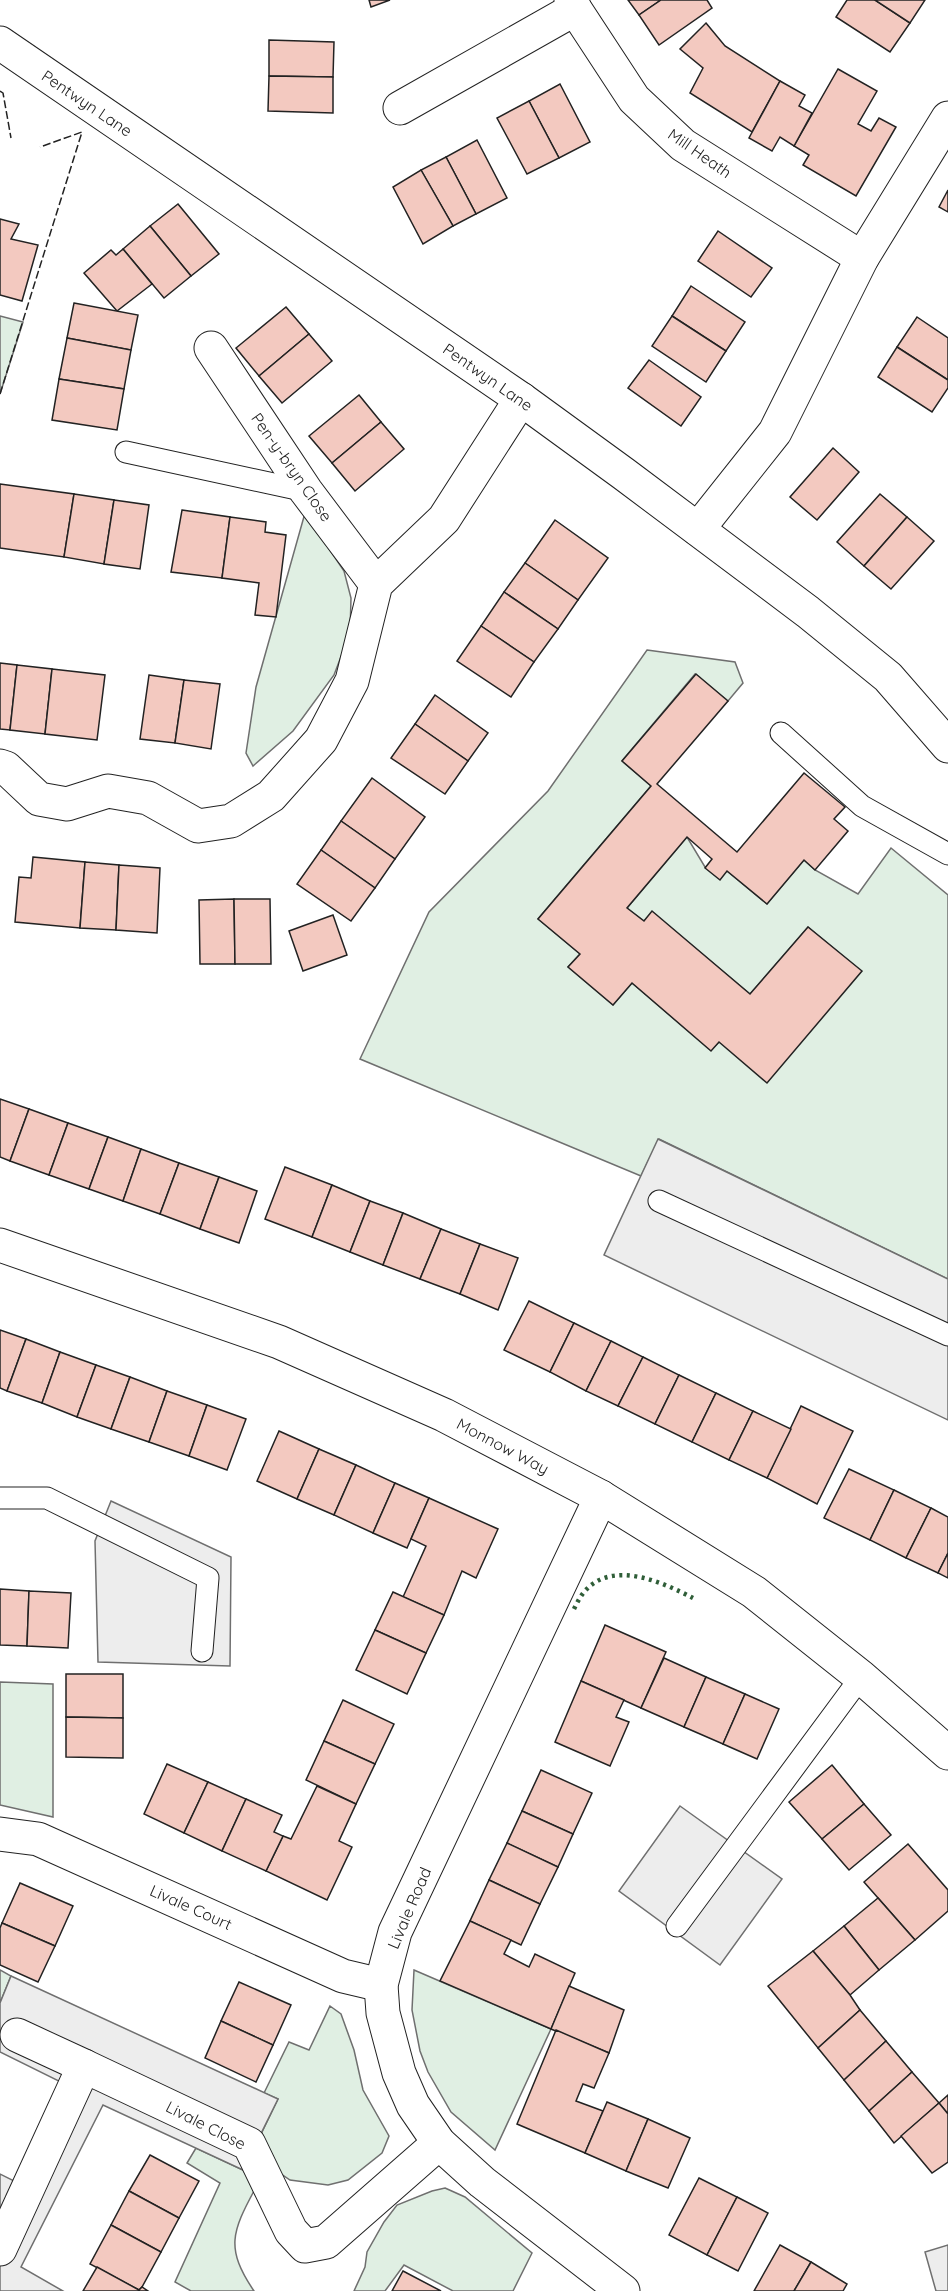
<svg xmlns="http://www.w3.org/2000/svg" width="948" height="2291" font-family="Quicksand,sans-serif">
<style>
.green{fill:#e0efe3;stroke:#6f6f6f;stroke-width:1.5}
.parking{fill:#ededed;stroke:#6f6f6f;stroke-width:1.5}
.building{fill:#f3c9c0;stroke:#222;stroke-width:1.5}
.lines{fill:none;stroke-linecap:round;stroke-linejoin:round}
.service-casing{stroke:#222;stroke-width:23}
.minor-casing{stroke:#222;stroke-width:35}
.tertiary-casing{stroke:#222;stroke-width:35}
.service{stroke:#fff;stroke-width:21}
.minor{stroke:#fff;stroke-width:33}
.tertiary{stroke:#fff;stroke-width:33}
.hedge{stroke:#2f5e38;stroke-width:4.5;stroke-dasharray:3 4.5;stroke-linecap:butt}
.fence{stroke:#222;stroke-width:1.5;stroke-dasharray:8 3;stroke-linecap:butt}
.labels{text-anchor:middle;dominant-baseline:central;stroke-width:4.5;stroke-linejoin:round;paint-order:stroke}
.street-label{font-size:16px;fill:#222;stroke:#fff}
</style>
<rect width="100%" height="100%" fill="#fff"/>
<g class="green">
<polygon points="0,316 23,322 0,394"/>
<polygon points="305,513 344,571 351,598 350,633 334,675 293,731 253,766 246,753 256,687"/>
<polygon points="647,650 735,662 743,683 728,701 695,674 622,761 651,786 538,919 580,954 568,967 613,1005 632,983 711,1050 719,1042 861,971 808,927 750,994 652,912 644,921 627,908 687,837 705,867 727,871 767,904 804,860 815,870 858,894 891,848 948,895 948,1279 659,1139 641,1176 360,1059 429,912 548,791"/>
<polygon points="0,1682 53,1684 53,1817 0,1805"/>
<polygon points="0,1970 11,1976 0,2003"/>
<polygon points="414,1970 551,2029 495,2150 451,2112 428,2072 420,2051 412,2010"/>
<polygon points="330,2006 341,2014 354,2050 363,2090 389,2136 382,2153 348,2180 328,2185 290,2180 274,2169 263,2144 262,2132 278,2099 264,2093 289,2042 309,2050"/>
<path d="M196 2148 243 2170 255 2189C232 2232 225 2248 254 2291H191L175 2282 220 2183 187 2163Z"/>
<polygon points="445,2188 465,2197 532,2253 513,2291 453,2291 404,2265 385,2291 354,2291 365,2267 367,2252 384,2222 397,2205 432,2191"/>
</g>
<g class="parking">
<polygon points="658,1139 948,1279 948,1420 604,1255"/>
<polygon points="111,1501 231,1557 230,1666 98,1662 95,1541"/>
<polygon points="680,1806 782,1879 720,1965 619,1891"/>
<polygon points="11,1976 278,2099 243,2170 103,2105 21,2267 63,2291 0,2291 0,2174 20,2184 65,2084 0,2052 0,2003"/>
<polygon points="948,2245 948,2291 936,2291 925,2252"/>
</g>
<g class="building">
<polygon points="369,0 390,0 371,7"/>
<polygon points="628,0 661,0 639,15"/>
<polygon points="661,0 707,0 712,8 659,45 639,15"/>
<polygon points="847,0 875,0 910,23 890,52 836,17"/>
<polygon points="875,0 925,0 910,23"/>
<polygon points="706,23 725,46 780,81 752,132 690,93 703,68 680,49"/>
<polygon points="269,40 334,42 333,77 269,76"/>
<polygon points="838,69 877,91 858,124 871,131 879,118 896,127 856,196 803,165 809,155 794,146"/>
<polygon points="269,76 333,77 333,113 268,111"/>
<polygon points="780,81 805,95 799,106 812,113 794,146 780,137 772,151 749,138"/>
<polygon points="560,84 590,142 559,158 529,101"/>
<polygon points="529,101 559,158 527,174 497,118"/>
<polygon points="477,140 507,198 476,214 446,157"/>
<polygon points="446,157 476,214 453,226 421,170"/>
<polygon points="421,170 453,226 423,244 393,187"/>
<polygon points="948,190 948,212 939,207"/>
<polygon points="178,204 219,254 191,276 150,226"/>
<polygon points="0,219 19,224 11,239 38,245 22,301 0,295"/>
<polygon points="150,226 191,276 164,298 123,249"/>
<polygon points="718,231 772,268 751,297 698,261"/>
<polygon points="123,249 152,284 117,311 84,273 111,250 116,255"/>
<polygon points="691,286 745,322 726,351 672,316"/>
<polygon points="74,303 138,315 131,350 67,338"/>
<polygon points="286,307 309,334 259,376 236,348"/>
<polygon points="672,316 726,351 706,382 652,346"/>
<polygon points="917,317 948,338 948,380 897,347"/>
<polygon points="309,334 332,361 282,403 259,376"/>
<polygon points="67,338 131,350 124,389 59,379"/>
<polygon points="897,347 948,380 948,388 932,412 878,377"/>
<polygon points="649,360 701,397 681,426 628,388"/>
<polygon points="59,379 124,389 117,430 52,420"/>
<polygon points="359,395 381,422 332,463 309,436"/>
<polygon points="381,422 404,449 355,491 332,463"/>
<polygon points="833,448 859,472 817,520 790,497"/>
<polygon points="0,484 74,494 64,557 0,548"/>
<polygon points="74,494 114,500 104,564 64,557"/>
<polygon points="880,494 907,517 864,566 837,542"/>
<polygon points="114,500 149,505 140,569 104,564"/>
<polygon points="182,510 230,517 222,578 171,572"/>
<polygon points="230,517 266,522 265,532 286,535 276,617 255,615 259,583 222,578"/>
<polygon points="907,517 934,541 891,589 864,566"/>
<polygon points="555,520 608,558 578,600 525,563"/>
<polygon points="525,563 578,600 558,629 504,592"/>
<polygon points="504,592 558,629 534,662 481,626"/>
<polygon points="481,626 534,662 511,697 457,661"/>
<polygon points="0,663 17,665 10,730 0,729"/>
<polygon points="17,665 52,669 45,734 10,730"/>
<polygon points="52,669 105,675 97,740 45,734"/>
<polygon points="696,674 728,701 657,784 737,852 804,773 845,807 834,819 848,831 815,870 804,860 767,904 727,871 720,880 705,868 712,859 687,837 627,908 644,921 652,911 750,994 808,927 862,971 767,1083 719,1042 711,1051 632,983 613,1005 568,967 580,954 538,919 651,786 622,761"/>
<polygon points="149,675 184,680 175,743 140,739"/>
<polygon points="184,680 220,684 211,749 175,743"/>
<polygon points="435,695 488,733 468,761 415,724"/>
<polygon points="415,724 468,761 445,794 391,758"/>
<polygon points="372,778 425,817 395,859 341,821"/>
<polygon points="341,821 395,859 375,888 321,850"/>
<polygon points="321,850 375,888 351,921 297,884"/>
<polygon points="33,857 85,862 80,928 15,922 19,877 31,878"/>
<polygon points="85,862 119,865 116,930 80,928"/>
<polygon points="119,865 160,868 157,933 116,930"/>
<polygon points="234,899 235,964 200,964 199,900"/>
<polygon points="234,899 270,899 271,964 235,964"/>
<polygon points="333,915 347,955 303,971 289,931"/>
<polygon points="0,1099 29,1109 10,1161 0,1157"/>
<polygon points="29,1109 68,1123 49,1175 10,1161"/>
<polygon points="68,1123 108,1137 89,1189 49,1175"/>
<polygon points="108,1137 141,1149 123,1201 89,1189"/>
<polygon points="141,1149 179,1163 160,1214 123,1201"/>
<polygon points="179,1163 219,1177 200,1229 160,1214"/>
<polygon points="285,1167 332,1185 312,1237 265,1219"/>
<polygon points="219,1177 257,1191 239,1243 200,1229"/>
<polygon points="332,1185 370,1201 350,1252 312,1237"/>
<polygon points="370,1201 403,1213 383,1265 350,1252"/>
<polygon points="403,1213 441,1229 420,1279 383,1265"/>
<polygon points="441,1229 480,1244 460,1294 420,1279"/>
<polygon points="480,1244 518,1258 498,1310 460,1294"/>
<polygon points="529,1301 574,1323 550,1372 504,1350"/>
<polygon points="574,1323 611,1341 586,1391 550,1372"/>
<polygon points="0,1330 26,1339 7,1391 0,1388"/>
<polygon points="26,1339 60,1352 42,1403 7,1391"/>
<polygon points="611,1341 643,1357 618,1406 586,1391"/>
<polygon points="60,1352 96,1365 77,1417 42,1403"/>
<polygon points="643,1357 679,1375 655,1424 618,1406"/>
<polygon points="96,1365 130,1377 111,1429 77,1417"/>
<polygon points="679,1375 716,1393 692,1442 655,1424"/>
<polygon points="130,1377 167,1391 149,1442 111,1429"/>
<polygon points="167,1391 207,1405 189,1456 149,1442"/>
<polygon points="716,1393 753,1411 729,1460 692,1442"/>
<polygon points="207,1405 246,1419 227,1470 189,1456"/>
<polygon points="801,1406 853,1431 817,1504 767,1478"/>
<polygon points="753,1411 791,1429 767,1478 729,1460"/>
<polygon points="279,1431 319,1449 297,1499 257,1481"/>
<polygon points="319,1449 356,1465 334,1515 297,1499"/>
<polygon points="356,1465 395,1483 373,1533 334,1515"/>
<polygon points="849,1469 894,1490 870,1540 824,1518"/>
<polygon points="395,1483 429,1498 407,1548 373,1533"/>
<polygon points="894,1490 931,1508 906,1558 870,1540"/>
<polygon points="429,1498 498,1529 476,1578 462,1571 444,1615 403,1597 426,1546 411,1539"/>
<polygon points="931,1508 948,1517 948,1553 938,1573 906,1558"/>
<polygon points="948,1553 948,1578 938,1573"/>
<polygon points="0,1589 29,1591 27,1646 0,1645"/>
<polygon points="29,1591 71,1593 68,1648 27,1646"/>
<polygon points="393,1592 444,1615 426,1653 375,1630"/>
<polygon points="605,1625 666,1652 641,1708 581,1681"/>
<polygon points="375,1630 426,1653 407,1694 356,1670"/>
<polygon points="664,1658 706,1677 684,1727 641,1708"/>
<polygon points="66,1674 123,1674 123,1718 66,1717"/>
<polygon points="706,1677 745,1694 723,1744 684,1727"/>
<polygon points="581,1681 624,1700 616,1717 629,1722 610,1766 555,1742"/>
<polygon points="745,1694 779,1709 757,1759 723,1744"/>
<polygon points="343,1700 394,1724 375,1764 324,1741"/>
<polygon points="66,1717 123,1718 123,1758 66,1757"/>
<polygon points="324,1741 375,1764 356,1804 306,1780"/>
<polygon points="167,1764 208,1782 184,1833 144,1814"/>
<polygon points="832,1765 864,1804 822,1839 789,1802"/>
<polygon points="541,1770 592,1793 573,1834 522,1811"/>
<polygon points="208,1782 246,1799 222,1851 184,1833"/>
<polygon points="317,1786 356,1804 339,1841 352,1847 327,1900 266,1871 283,1836 291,1839"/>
<polygon points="246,1799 282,1815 274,1832 283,1836 266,1871 222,1851"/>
<polygon points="864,1804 891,1835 849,1870 822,1839"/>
<polygon points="522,1811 573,1834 558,1867 507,1843"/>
<polygon points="507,1843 558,1867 540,1904 489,1880"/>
<polygon points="908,1844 948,1890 948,1911 915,1940 864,1882"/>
<polygon points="489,1880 540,1904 521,1945 470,1921"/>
<polygon points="20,1883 73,1906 55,1946 2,1923"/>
<polygon points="878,1898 915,1940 879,1970 844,1926"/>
<polygon points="470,1921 511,1940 504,1954 529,1967 535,1954 575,1973 551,2029 440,1981"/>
<polygon points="2,1923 55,1946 38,1982 0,1965 0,1928"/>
<polygon points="844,1926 879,1970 850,1995 813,1951"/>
<polygon points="813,1951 850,1995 860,2010 818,2048 768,1986"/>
<polygon points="239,1982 291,2005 273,2045 221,2021"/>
<polygon points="569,1986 624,2010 609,2053 551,2029"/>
<polygon points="860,2010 886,2041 844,2080 818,2048"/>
<polygon points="221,2021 273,2045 256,2082 205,2058"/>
<polygon points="556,2030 609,2053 594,2088 583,2084 576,2101 603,2111 585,2153 517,2124"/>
<polygon points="886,2041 912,2072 869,2111 844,2080"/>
<polygon points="912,2072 939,2103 894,2143 869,2111"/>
<polygon points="948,2095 948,2114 939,2103"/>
<polygon points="607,2102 648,2119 626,2171 585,2153"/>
<polygon points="939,2103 948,2114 948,2162 932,2173 901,2136"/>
<polygon points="648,2119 690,2138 668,2188 626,2171"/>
<polygon points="150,2155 199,2181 179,2218 129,2191"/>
<polygon points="699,2178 737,2197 707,2255 669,2235"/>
<polygon points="129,2191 179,2218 161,2252 111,2225"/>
<polygon points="737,2197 768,2213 738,2271 707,2255"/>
<polygon points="111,2225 161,2252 142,2287 139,2290 90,2264"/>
<polygon points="780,2245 811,2262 794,2291 754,2291"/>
<polygon points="811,2262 847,2284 843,2291 794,2291"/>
<polygon points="97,2267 139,2290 142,2287 148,2291 83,2291"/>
<polygon points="403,2271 441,2291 392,2291"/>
</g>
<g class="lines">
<defs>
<g id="service">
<polyline points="126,452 306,491"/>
<polyline points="781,733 862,806 948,854"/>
<polyline points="659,1201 948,1335"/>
<polyline points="0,1498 47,1498 208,1578 202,1651"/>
<polyline points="677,1926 861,1677"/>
</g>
<g id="minor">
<polyline points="571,0 575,9 634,99 683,145 862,258"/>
<polyline points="0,43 521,399 624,474 808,612 888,677 948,746"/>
<polyline points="400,108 575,9"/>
<polyline points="211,348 306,491 376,584"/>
<polyline points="698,529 775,432 862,258 948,118"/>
<polyline points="0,766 6,768 39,799 67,804 108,791 148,798 198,826 231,821 271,796 321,740 352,681 376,584 444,519 521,399"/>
<polyline points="601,1497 395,1932 381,1985 383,2013 399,2073 413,2105 439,2143 482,2182 623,2291"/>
<polyline points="0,1834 38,1839 343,1976 381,1985"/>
<polyline points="17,2035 84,2066"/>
<polyline points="0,2249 84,2066 249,2144 291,2231 305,2246 326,2242 439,2143"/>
</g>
<polyline id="tertiary" points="0,1245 279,1342 444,1415 601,1497 754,1592 861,1677 948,1753"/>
</defs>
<use href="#service" class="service-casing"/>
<use href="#minor" class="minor-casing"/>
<use href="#tertiary" class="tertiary-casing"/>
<use href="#service" class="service"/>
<use href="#minor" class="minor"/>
<use href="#tertiary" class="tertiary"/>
<path class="hedge" d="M574 1609C577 1603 580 1597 584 1592 612 1559 662 1582 693 1598"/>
<g class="fence">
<polyline points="0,91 3,93 11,138"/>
<polyline points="0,394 82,132 40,147"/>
</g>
</g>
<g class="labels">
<g class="street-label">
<text transform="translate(87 103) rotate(34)">Pentwyn Lane</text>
<text transform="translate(700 153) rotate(35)">Mill Heath</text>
<text transform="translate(488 377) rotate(35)">Pentwyn Lane</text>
<text transform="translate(292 467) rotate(55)">Pen-y-bryn Close</text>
<text transform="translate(503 1446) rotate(28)">Monnow Way</text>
<text transform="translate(191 1907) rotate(24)">Livale Court</text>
<text transform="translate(409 1908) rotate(-67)">Livale Road</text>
<text transform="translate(206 2125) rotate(27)">Livale Close</text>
</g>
</g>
</svg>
